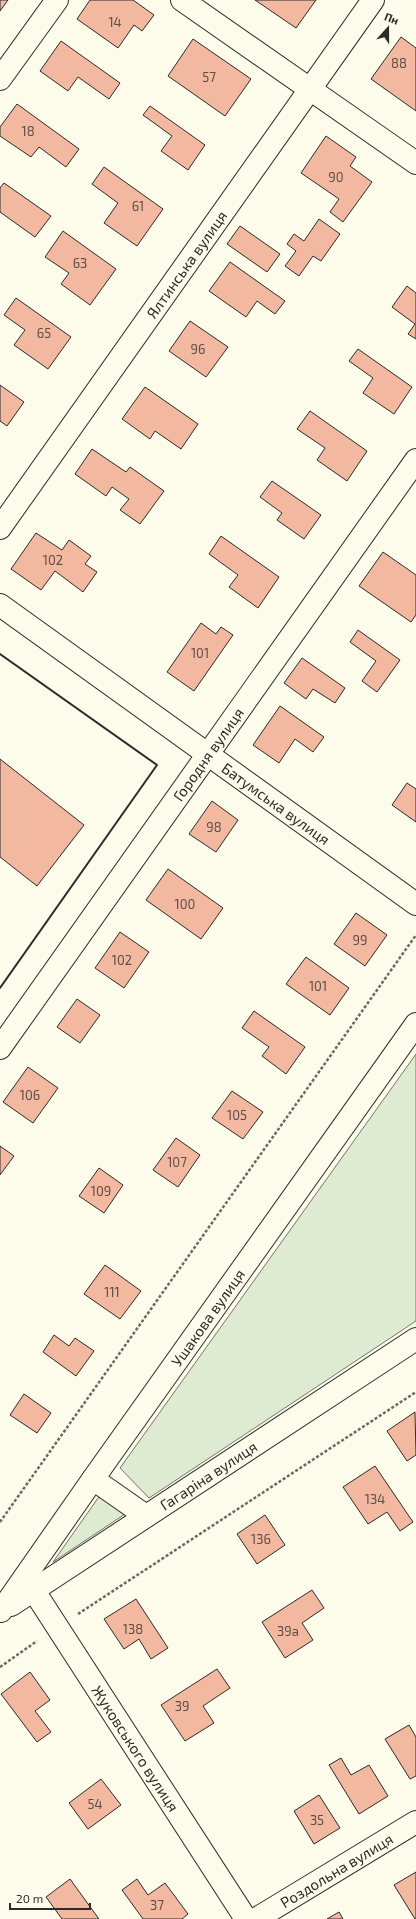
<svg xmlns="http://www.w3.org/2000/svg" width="416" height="1919" font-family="'Exo 2',sans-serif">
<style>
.green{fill:#deebd1;stroke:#74746e}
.building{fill:#f2b8a0;stroke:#2b2b2b}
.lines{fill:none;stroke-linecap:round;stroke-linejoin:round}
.street-casing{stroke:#2b2b2b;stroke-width:24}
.secondary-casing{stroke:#2b2b2b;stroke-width:24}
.path{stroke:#6a6964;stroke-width:2.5;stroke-dasharray:3 2;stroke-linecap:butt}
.street{stroke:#fdfbea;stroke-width:22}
.secondary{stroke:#fdfbea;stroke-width:22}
.wall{stroke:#2b2b2b;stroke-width:2}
.labels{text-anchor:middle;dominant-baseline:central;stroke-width:3;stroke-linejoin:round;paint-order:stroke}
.number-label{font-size:13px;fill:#5d4e48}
.street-label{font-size:15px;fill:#2b2b2b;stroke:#fdfbea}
</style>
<rect width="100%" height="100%" fill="#fdfbea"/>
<g class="green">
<polygon points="416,1054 416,1321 149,1498 120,1468"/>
<polygon points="103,1491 125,1514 53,1562"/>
</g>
<g class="building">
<polygon points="0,0 8,0 0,11"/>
<polygon points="90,0 133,0 154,15 142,31 134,25 118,48 77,19"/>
<polygon points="255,0 316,0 296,28"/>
<polygon points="401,37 416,48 416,111 371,79"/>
<polygon points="193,39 251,79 225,116 168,76"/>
<polygon points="61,41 120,83 109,99 78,77 68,91 40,71"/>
<polygon points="17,104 79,149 66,167 39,147 31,157 0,136 0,127"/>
<polygon points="150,106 205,145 188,170 161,151 172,136 143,115"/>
<polygon points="326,136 356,157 350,166 372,182 343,222 330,212 339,199 301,173"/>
<polygon points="104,167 163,209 137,246 104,223 118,203 92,184"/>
<polygon points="4,183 51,216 35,237 0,212 0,188"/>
<polygon points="319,219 340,234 321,261 313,256 299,276 285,266 296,251 287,244 294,234 304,241"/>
<polygon points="240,226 280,254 267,272 227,244"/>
<polygon points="63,231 116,269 90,305 61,284 69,273 45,257"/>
<polygon points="230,262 285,301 275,314 257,301 246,317 209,291"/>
<polygon points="407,286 416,293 416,339 408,334 415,324 392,307"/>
<polygon points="16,298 71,337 48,369 14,345 25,330 4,315"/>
<polygon points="190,321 228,347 206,377 169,351"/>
<polygon points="358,349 412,387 394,414 363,393 373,378 349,361"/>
<polygon points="0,385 24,402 7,426 0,421"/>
<polygon points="145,387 198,424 181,449 155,431 150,439 122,419"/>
<polygon points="310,411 367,451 347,481 317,460 325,448 297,429"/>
<polygon points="92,449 126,472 130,467 164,491 140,524 120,510 129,499 112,487 106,496 75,474"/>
<polygon points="272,481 321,515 304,539 277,520 282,513 260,497"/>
<polygon points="36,533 62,550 69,540 91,556 85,564 97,572 83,592 55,571 41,590 11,569"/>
<polygon points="221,536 279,577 258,608 229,587 238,575 209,554"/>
<polygon points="383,552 416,575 416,615 411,622 359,586"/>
<polygon points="201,623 216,634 221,627 233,635 194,691 167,672"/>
<polygon points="358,630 400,660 377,692 362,681 376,661 350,642"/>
<polygon points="302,658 345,688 335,703 313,689 306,699 284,683"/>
<polygon points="280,706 324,737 313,752 295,739 279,763 253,745"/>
<polygon points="0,759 84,825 37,886 0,857"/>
<polygon points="407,783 416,789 416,822 392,805"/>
<polygon points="212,801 238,820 216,852 189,834"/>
<polygon points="168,869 223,908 201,939 146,900"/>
<polygon points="356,913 387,935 365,966 334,944"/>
<polygon points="120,932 149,952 124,988 95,968"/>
<polygon points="306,957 349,988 330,1015 286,984"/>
<polygon points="77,999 100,1015 80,1043 57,1027"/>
<polygon points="254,1011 305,1047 286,1074 262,1056 269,1047 242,1028"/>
<polygon points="28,1067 58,1088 33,1123 3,1102"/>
<polygon points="232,1091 263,1112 243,1139 212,1118"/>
<polygon points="176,1138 200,1155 178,1187 153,1170"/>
<polygon points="0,1146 14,1156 0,1175"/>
<polygon points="99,1168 123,1185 104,1213 79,1196"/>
<polygon points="105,1265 141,1291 120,1319 84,1294"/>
<polygon points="54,1335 69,1346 75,1338 94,1351 76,1376 43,1352"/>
<polygon points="24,1394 51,1413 37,1433 10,1415"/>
<polygon points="415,1412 416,1455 407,1461 387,1431"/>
<polygon points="375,1466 413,1522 400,1531 387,1512 368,1524 343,1487"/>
<polygon points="265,1515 285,1545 257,1564 237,1534"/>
<polygon points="312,1590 324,1608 302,1623 313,1640 285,1658 262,1622"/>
<polygon points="136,1599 168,1648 151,1659 139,1639 124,1649 104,1619"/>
<polygon points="217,1669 230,1688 203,1706 214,1723 185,1741 161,1705"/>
<polygon points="30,1672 50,1700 35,1711 51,1732 37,1742 1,1694"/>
<polygon points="409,1725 416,1737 416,1776 410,1779 385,1739"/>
<polygon points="341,1758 351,1775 369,1765 388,1796 359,1814 329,1765"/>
<polygon points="101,1779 121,1805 88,1829 69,1803"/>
<polygon points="319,1795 340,1828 314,1844 294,1811"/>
<polygon points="416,1872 416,1919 415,1919 394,1885"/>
<polygon points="70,1879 99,1919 62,1919 46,1897"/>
<polygon points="137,1879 148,1895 165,1883 188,1914 182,1919 143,1919 122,1890"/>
<polygon points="339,1912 343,1919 327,1919"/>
</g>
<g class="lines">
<defs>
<g id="street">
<polyline points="182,0 416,163"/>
<polyline points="0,79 57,0"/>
<path id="s1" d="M0 528 373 0"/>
<path id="s2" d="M0 605 416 904"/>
<path id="s3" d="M0 1048 416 460"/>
<path id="s4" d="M25 1577 246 1919"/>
<path id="s5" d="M256 1919 416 1822"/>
</g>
<g id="secondary">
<polyline points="93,1479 146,1516"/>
<path id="s6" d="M11 1605 416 1339"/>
<path id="s7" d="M1 1611 93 1479 416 1024"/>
</g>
</defs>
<use href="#street" class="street-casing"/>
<use href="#secondary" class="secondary-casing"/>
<g class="path">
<polyline points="0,1522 416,935"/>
<polyline points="78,1614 416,1392"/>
<polyline points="0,1667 37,1641"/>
</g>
<use href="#street" class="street"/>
<use href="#secondary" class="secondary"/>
<polyline class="wall" points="0,654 157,765 0,988"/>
</g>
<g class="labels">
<g class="number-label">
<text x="115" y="22">14</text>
<text x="399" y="63">88</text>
<text x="209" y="77">57</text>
<text x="28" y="131">18</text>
<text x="336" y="177">90</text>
<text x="138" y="206">61</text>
<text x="80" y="263">63</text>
<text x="44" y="333">65</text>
<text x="198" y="349">96</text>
<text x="53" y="560">102</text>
<text x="200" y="653">101</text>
<text x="214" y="827">98</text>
<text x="185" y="904">100</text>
<text x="360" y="940">99</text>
<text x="122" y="960">102</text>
<text x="318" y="986">101</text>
<text x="30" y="1095">106</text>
<text x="237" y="1115">105</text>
<text x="177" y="1162">107</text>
<text x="101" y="1191">109</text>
<text x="112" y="1292">111</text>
<text x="375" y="1499">134</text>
<text x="261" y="1539">136</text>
<text x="133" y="1629">138</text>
<text x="288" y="1631">39а</text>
<text x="182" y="1706">39</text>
<text x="95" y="1804">54</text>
<text x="317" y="1820">35</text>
<text x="157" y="1905">37</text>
</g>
<g class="street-label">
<text stroke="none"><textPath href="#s1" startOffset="323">Ялтинська вулиця</textPath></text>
<text stroke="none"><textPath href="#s3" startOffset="360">Городня вулиця</textPath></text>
<text stroke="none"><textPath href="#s2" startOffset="340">Батумська вулиця</textPath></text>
<text stroke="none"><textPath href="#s7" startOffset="359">Ушакова вулиця</textPath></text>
<text stroke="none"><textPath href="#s6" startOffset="236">Гагаріна вулиця</textPath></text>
<text stroke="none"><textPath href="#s4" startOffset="204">Жуковського вулиця</textPath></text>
<text stroke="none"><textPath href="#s5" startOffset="94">Роздольна вулиця</textPath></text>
</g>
</g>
<g transform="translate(388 28) rotate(21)" stroke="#fdfbea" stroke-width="3" paint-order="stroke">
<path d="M0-3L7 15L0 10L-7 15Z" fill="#2b2b2b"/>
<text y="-6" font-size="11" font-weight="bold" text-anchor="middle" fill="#2b2b2b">Пн</text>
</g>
<path d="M10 1903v6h80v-6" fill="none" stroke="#2b2b2b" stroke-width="2"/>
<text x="16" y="1903" font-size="12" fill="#2b2b2b" stroke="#fdfbea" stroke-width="3" paint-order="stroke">20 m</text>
</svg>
